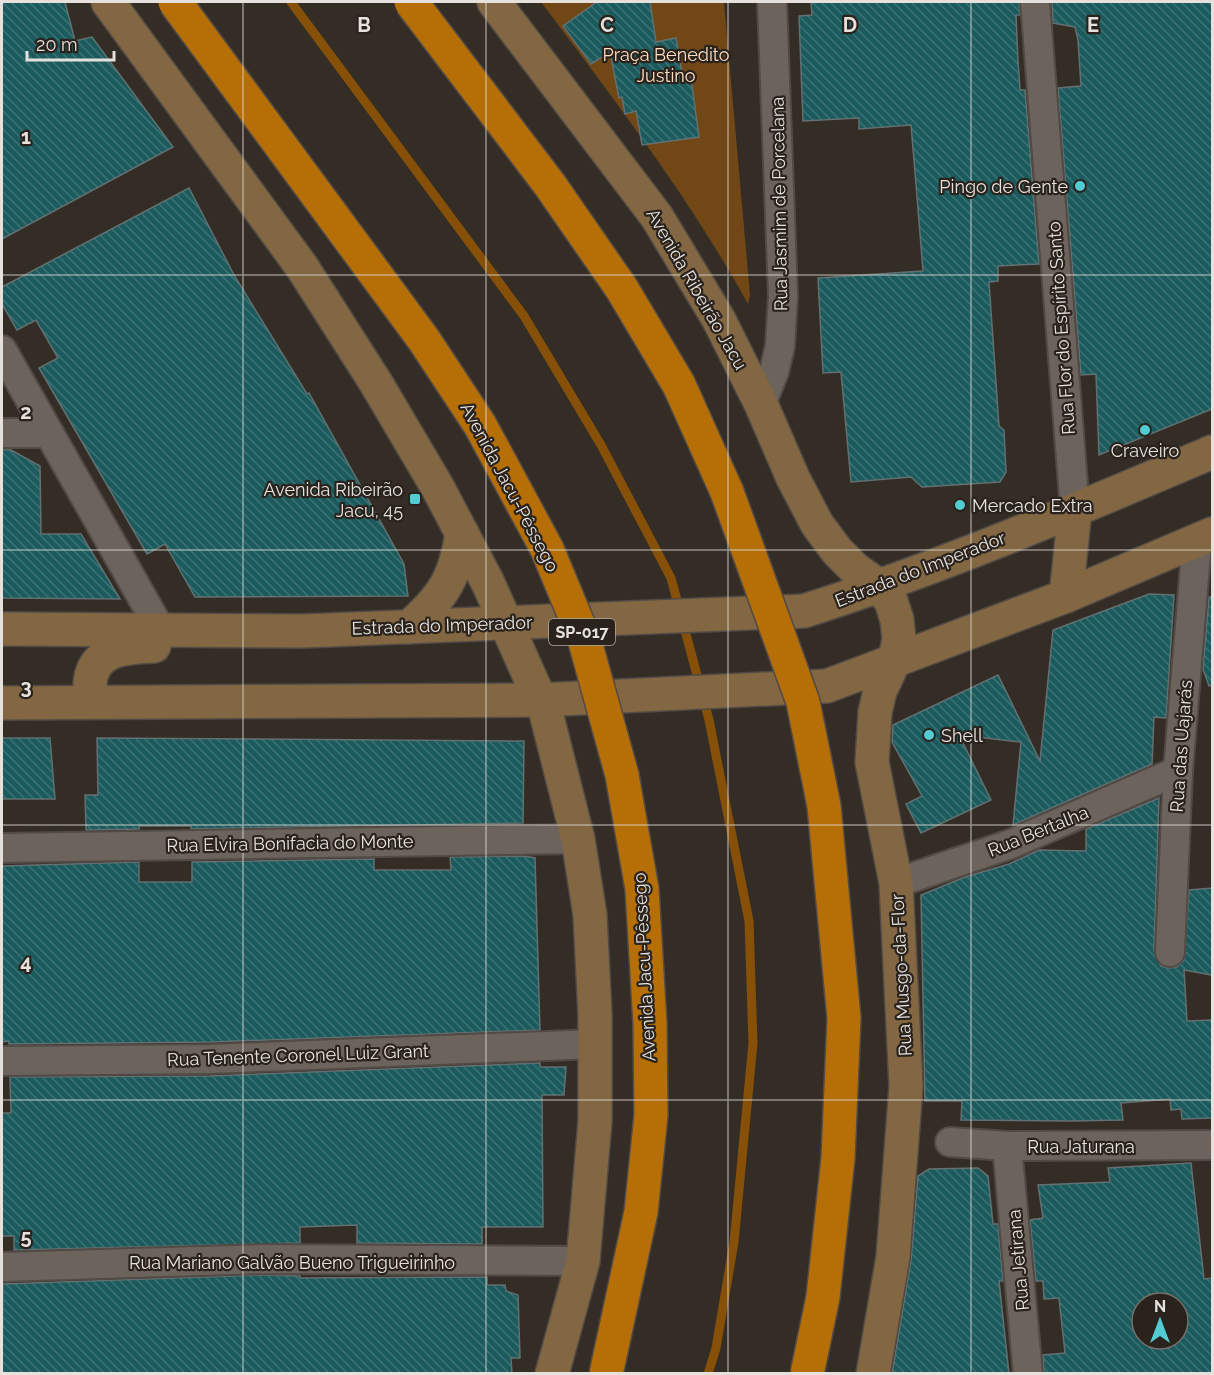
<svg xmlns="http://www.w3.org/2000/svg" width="1214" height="1375" font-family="Raleway,sans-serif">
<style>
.park{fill:#714716}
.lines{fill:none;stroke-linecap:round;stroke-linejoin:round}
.stream{stroke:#865008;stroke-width:9}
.building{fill:url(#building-back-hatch);stroke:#637071;stroke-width:1.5;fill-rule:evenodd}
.street-casing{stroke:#514a45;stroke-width:32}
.secondary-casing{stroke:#514a45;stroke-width:36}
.street{stroke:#6c645c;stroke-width:28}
.secondary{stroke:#826742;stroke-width:33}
.highway-bridge-casing{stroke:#514a45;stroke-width:36;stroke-linecap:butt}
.highway-bridge{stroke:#b66e06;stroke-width:33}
.grid{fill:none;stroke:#e6e1dd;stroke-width:1.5;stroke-opacity:0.55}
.poi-dot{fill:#51ccd2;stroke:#2a231d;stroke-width:2}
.labels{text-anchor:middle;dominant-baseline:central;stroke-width:4.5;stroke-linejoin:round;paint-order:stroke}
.shield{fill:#2a231d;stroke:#aea8a3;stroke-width:1.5}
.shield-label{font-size:16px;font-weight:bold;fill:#e6e1dd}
.park-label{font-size:18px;fill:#fedebf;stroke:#2a231d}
.poi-label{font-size:18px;fill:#e6e1dd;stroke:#2a231d;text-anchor:end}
.street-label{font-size:18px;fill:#e6e1dd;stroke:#2a231d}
.grid-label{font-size:20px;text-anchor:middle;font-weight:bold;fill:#e6e1dd;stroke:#2a231d;stroke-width:4.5;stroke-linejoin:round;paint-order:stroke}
</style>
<defs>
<pattern id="building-back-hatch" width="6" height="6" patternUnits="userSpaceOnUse" patternTransform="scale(1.5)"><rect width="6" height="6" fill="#1b5b5d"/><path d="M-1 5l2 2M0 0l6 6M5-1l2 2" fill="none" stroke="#3c7274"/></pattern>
</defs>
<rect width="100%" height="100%" fill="#342d26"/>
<path class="park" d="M541 2H724L750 295 748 304C689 197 614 99 541 2Z"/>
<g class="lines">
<polyline class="stream" points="291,2 524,316 601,445 671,578 709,720 749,921 753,1043 734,1242 716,1348 708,1374"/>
</g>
<g class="building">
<polygon points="2,2 65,2 75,41 92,37 173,147 2,239"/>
<polygon points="597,2 650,2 656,42 676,38 683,79 691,78 699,137 642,145 636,111 625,114 622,97 619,98 610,52 591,64 563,26"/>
<polygon points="811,2 1019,2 1020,15 1016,15 1018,61 1020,90 1025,90 1039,264 998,266 998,281 989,282 999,426 1004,430 1006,472 1000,482 922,487 911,477 851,482 841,372 823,373 818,278 923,271 916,184 911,125 859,129 859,118 803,121 799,16 812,15"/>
<polygon points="1052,2 1212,2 1212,409 1099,455 1096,374 1081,375 1058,88 1081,86 1078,40 1075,27 1053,23"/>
<polygon points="189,188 234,275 307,394 309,393 404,564 408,596 195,597 165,544 147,554 60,404 39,368 58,358 36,320 17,330 2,304 2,287"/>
<polygon points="2,450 11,450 40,466 41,534 81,534 120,599 2,598"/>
<polygon points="1149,594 1174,595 1166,718 1154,717 1152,764 1013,825 1021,742 959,735 991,800 921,833 906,804 922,796 892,742 893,725 998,675 1040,761 1053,630"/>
<polygon points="1209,597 1212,597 1212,685 1209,686 1203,669"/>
<polygon points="2,738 50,738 55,799 2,799"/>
<polygon points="97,738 524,741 523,823 191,829 191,826 139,826 139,829 86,830 85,795 98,795"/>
<polygon points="1159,798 1154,951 1161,966 1169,968 1177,967 1184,960 1189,890 1212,888 1212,975 1184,970 1187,1021 1212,1020 1212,1118 1182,1119 1181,1109 1171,1110 1170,1099 1121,1103 1123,1120 1071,1121 961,1120 962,1101 925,1101 921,895 965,877 1009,864 1039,850 1086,851 1086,829"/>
<polygon points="523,856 535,858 540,1030 210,1042 9,1044 9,1041 2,1042 2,866 139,862 139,882 192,882 192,862 374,859 374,870 451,870 450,857"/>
<polygon points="540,1063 540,1067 566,1067 564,1095 542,1095 543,1227 482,1227 482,1244 357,1243 357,1225 300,1227 300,1243 14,1250 14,1236 2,1236 2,1113 11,1113 10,1077 210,1076"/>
<path d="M1191 1163 1204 1279 1212 1278V1374H1044L1043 1355 1065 1353 1059 1298 1044 1299 1043 1281H1036L1030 1220 1043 1218 1038 1185 1110 1182 1108 1168ZM1142 1303H1178V1339H1142Z"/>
<polygon points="978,1168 988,1176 993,1224 998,1224 1003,1281 999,1281 1009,1374 892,1374 911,1260 918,1176 929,1169"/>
<polygon points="262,1275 300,1276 300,1278 487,1277 487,1285 505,1285 506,1291 518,1295 520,1358 511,1358 512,1374 2,1374 3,1284"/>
</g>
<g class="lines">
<defs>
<g id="street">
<polyline points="1035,2 1075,510"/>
<polyline points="2,350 160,629"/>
<polyline points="761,404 774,372 780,346 783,296 772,2"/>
<polyline points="2,433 49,433"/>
<polyline points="2,848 578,839"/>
<polyline points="896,883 1011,844 1178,771"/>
<polyline points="1170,952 1178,771 1197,541"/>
<polyline points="2,1061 210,1059 595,1044"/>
<polyline points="950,1142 1007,1146 1212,1145"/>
<polyline points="1007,1146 1028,1374"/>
<polyline points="2,1267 262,1259 583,1261"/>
</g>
<g id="secondary">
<polyline points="108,2 302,267 376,383 438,488 488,583 546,713 578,839 590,915 595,1015 595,1121 583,1261 552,1374"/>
<polyline points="494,2 657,217 719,320 761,404 793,478 817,524 837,551 855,569 879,586 891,601 897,620 899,639 895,659 880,691 875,712 872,762 896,883 906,1086 893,1257 873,1374"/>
<polyline points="1066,596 1075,510"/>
<path d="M409 627C443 597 455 579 462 533"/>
<path d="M2 629 303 631 804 611C943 567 1078 509 1212 452"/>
<path d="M89 701C90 692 89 681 92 673 101 647 132 647 154 646"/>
<polyline points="2,703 540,700 827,686 1066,596 1212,534"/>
</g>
</defs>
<use href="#street" class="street-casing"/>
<use href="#secondary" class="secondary-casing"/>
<use href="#street" class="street"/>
<use href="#secondary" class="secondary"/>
<defs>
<g id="highway-bridge">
<polyline points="175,2 424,340 480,425 547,549 584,638 622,775 642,889 650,1024 651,1115 641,1212 606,1374"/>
<polyline points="411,2 550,185 622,289 679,385 727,492 803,702 824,806 844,1018 838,1158 823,1297 807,1374"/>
</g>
</defs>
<use href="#highway-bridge" class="highway-bridge-casing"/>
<use href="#highway-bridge" class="highway-bridge"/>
</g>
<path class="grid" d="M243 2V1374M486 2V1374M728 2V1374M971 2V1374M2 275H1212M2 550H1212M2 825H1212M2 1100H1212"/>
<g class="poi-dot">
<circle cx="1080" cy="186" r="6"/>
<circle cx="1145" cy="430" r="6"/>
<rect x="409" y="493" width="12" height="12" rx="3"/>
<circle cx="960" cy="505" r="6"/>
<circle cx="929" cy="735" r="6"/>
</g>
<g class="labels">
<rect class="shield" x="549" y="619" width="66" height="26" rx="4.5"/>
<g class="shield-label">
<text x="582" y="632">SP-017</text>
</g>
<g class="park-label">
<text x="666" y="54">Praça Benedito<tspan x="666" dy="21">Justino</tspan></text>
</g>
<g class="poi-label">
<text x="1068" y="186">Pingo de Gente</text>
<text x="1145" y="450" text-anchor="middle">Craveiro</text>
<text x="403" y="489">Avenida Ribeirão<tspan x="403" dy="21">Jacu, 45</tspan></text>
<text x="972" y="505" text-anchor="start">Mercado Extra</text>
<text x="941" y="735" text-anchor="start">Shell</text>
</g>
<g class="street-label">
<text transform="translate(779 204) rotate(-91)">Rua Jasmim de Porcelana</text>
<text transform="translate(697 289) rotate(60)">Avenida Ribeirão Jacu</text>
<text transform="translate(1061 328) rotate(-94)">Rua Flor do Espírito Santo</text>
<text transform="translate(510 487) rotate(62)">Avenida Jacu-Pêssego</text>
<text transform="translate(920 569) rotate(-21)">Estrada do Imperador</text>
<text transform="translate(442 625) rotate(-2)">Estrada do Imperador</text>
<text transform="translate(1181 746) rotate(-86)">Rua das Uajarás</text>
<text transform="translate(1038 831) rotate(-22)">Rua Bertalha</text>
<text transform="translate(290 843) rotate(-1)">Rua Elvira Bonifacia do Monte</text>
<text transform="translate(644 967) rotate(-93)">Avenida Jacu-Pêssego</text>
<text transform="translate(901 975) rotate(-93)">Rua Musgo-da-Flor</text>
<text transform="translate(298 1055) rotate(-2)">Rua Tenente Coronel Luiz Grant</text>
<text x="1081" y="1146">Rua Jaturana</text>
<text transform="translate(1018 1260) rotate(-95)">Rua Jetirana</text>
<text x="292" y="1262">Rua Mariano Galvão Bueno Trigueirinho</text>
</g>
</g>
<g class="grid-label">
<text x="364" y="32">B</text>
<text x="607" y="32">C</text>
<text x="850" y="32">D</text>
<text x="1093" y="32">E</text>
<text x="26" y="144">1</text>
<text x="26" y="419">2</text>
<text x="26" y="694">3</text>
<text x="26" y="969">4</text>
<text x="26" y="1244">5</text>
</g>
<rect width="1214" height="1375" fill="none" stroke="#e6e1dd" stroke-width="6"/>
<g transform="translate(1160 1321)"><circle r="28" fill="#2a231d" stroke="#756f6a" stroke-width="1.5"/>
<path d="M0-4.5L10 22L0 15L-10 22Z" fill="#51ccd2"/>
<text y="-9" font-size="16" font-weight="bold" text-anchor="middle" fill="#e6e1dd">N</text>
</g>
<path d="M27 51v9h87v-9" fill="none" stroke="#e6e1dd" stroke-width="3"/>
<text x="36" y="51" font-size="18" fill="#e6e1dd" stroke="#2a231d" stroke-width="4.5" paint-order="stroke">20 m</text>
</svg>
